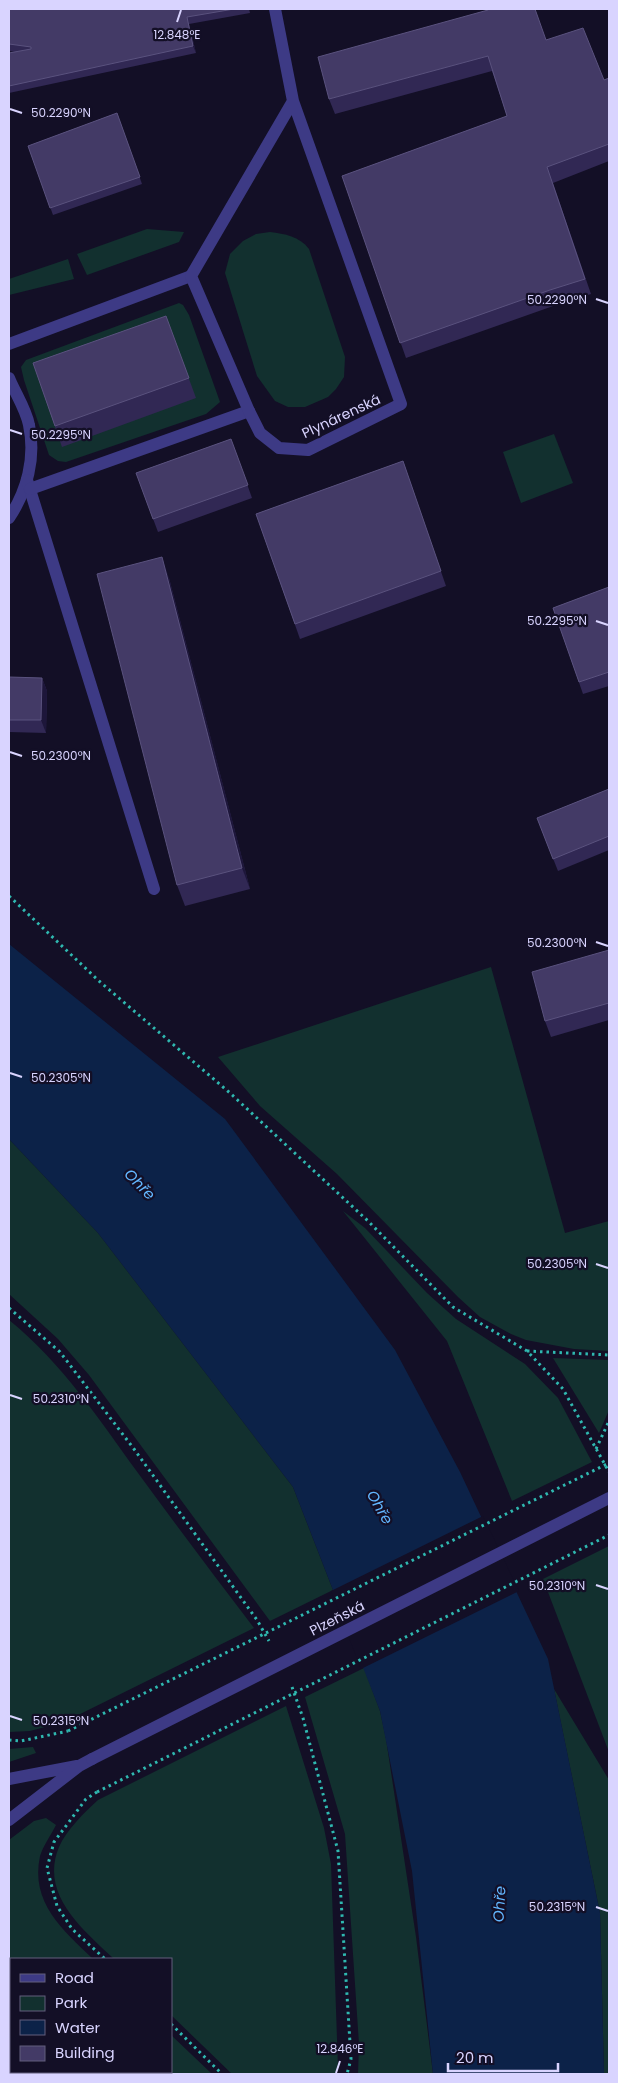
<svg xmlns="http://www.w3.org/2000/svg" width="618" height="2083" font-family="Poppins,sans-serif">
<style>
.green{fill:#12302f}
.water{fill:#0c2248}
.pier{fill:#130f26}
.lines{fill:none;stroke-linecap:round;stroke-linejoin:round}
.path{stroke:#2fb8b0;stroke-width:3;stroke-dasharray:2.5 4;stroke-linecap:butt}
.service{stroke:#3d3a85;stroke-width:12}
.minor{stroke:#3d3a85;stroke-width:12}
.tertiary{stroke:#3d3a85;stroke-width:12}
.trunk{stroke:#e055d1;stroke-width:14}
.path-bridge{stroke:#2fb8b0;stroke-width:3;stroke-dasharray:2.5 4;stroke-linecap:butt}
.tertiary-bridge{stroke:#3d3a85;stroke-width:12}
.wall{fill:#312854}
.shaded-wall{fill:#1d163a}
.building{fill:#433a66;stroke:#5a527e}
.ticks{fill:none;stroke:#d9d4ff;stroke-width:2}
.labels{text-anchor:middle;dominant-baseline:central;stroke-width:4.5;stroke-linejoin:round;paint-order:stroke}
.street-label{font-size:14px;fill:#d9d4ff;stroke:#130f26}
.water-label{font-size:15px;font-style:italic;fill:#62b6ff;stroke:#130f26}
.ticks-label{font-size:12px;text-anchor:middle;fill:#d9d4ff;stroke:#130f26;stroke-width:4.5;stroke-linejoin:round;paint-order:stroke}
</style>
<rect width="100%" height="100%" fill="#130f26"/>
<g class="green">
<polygon points="147,229 184,232 179,242 87,275 77,254"/>
<path d="M270 232C285 234 299 236 309 249L345 357 344 377 336 389 328 397 305 407H288L275 401 257 376 225 273 230 254 243 241 256 234Z"/>
<polygon points="68,259 74,279 9,295 9,279"/>
<polygon points="179,303 183,305 189,315 220,402 206,414 66,462 58,461 49,455 24,380 21,367 26,360"/>
<polygon points="554,434 573,483 521,503 503,452"/>
<polygon points="491,967 565,1233 609,1221 609,1351 574,1349 526,1340 511,1334 480,1317 458,1297 337,1174 260,1106 218,1057"/>
<polygon points="9,1139 98,1233 293,1487 333,1590 270,1621 89,1375 58,1339 9,1294"/>
<polygon points="343,1211 365,1228 427,1293 456,1319 525,1364 558,1398 592,1462 512,1501 447,1341"/>
<path d="M9 1320C63 1364 98 1418 138 1473 176 1525 215 1577 254 1628L64 1722 30 1731 9 1732Z"/>
<polygon points="553,1358 609,1360 609,1410 599,1433"/>
<polygon points="609,1546 609,1752 543,1579"/>
<polygon points="364,1668 380,1711 386,1739 416,1937 433,2074 358,2074 359,2044 345,1834 305,1697"/>
<polygon points="554,1689 609,1780 609,2074 604,2074 600,1913"/>
<path d="M286 1706 324 1828 331 1864 338 2068 336 2074H232L171 2015V1959H114C84 1930 39 1895 59 1847 67 1829 84 1813 98 1800Z"/>
<polygon points="33,1747 36,1753 9,1762 9,1749"/>
<path d="M46 1818 56 1825C51 1835 43 1846 40 1856 30 1903 63 1930 93 1959H11V1980L9 1978V1840L34 1821Z"/>
<polygon points="9,2027 11,2030 11,2072 57,2072 59,2074 12,2074 9,2070"/>
<polygon points="171,2035 212,2074 108,2074 106,2072 171,2072"/>
</g>
<polygon class="water" points="9,944 225,1119 395,1350 460,1472 548,1659 600,1913 604,2074 433,2074 412,1871 380,1711 293,1487 98,1233 9,1139"/>
<polygon class="pier" points="483,1516 519,1591 361,1669 331,1591"/>
<g class="lines">
<g class="path">
<polyline points="9,896 99,981 230,1093 368,1221 453,1307 527,1351 563,1389 609,1472"/>
<polyline points="9,1308 60,1352 134,1449 257,1620 269,1641"/>
<polyline points="527,1351 609,1355"/>
<polyline points="596,1449 609,1421"/>
<polyline points="292,1687 303,1718 338,1851 351,2059 347,2074"/>
<polyline points="9,1740 21,1741 68,1731"/>
<polyline points="97,1792 86,1799 54,1842 47,1868 57,1906 72,1929 105,1959"/>
<polyline points="171,2024 222,2074"/>
</g>
<g class="service">
<polyline points="9,344 191,276"/>
<path d="M9 378C15 393 26 409 29 425 36 458 27 491 9 518"/>
<polyline points="27,480 154,889"/>
<polyline points="30,489 249,411"/>
</g>
<polyline class="minor" points="275,9 293,101 401,404 308,450 279,448 260,433 249,411 191,276 293,101"/>
<g class="tertiary">
<polyline points="9,1779 77,1766"/>
<polyline points="9,1820 79,1766 92,1759"/>
</g>
<g class="trunk">
<polyline points="9,2003 11,2006"/>
<polyline points="77,2072 80,2074"/>
</g>
<g class="path-bridge">
<polyline points="68,1731 609,1463"/>
<polyline points="97,1792 609,1535"/>
</g>
<polyline class="tertiary-bridge" points="92,1759 609,1498"/>
</g>
<g class="wall">
<polygon points="9,9 249,9 250,13 189,24 196,53 9,93 9,53 15,52 9,51"/>
<polygon points="546,40 604,80 609,78 609,161 553,183 591,294 556,305 406,358 342,176 507,116 492,71 335,114 329,99"/>
<polygon points="117,113 142,184 53,215 28,146"/>
<polygon points="166,316 196,398 62,447 33,363"/>
<polygon points="231,439 252,498 158,532 136,473"/>
<polygon points="403,461 446,586 300,639 256,514"/>
<polygon points="169,578 250,889 185,906 177,885"/>
<polygon points="609,587 609,686 583,694 553,608"/>
<polygon points="9,677 42,678 47,691 46,733 9,732"/>
<polygon points="609,789 609,850 558,871 537,818"/>
<polygon points="609,950 609,1020 551,1037 545,1021"/>
</g>
<g class="shaded-wall">
<polygon points="187,17 189,24 196,53 193,46"/>
<polygon points="162,557 169,578 250,889 242,868"/>
<polygon points="42,678 47,691 46,733 41,720"/>
</g>
<g class="building">
<polygon points="9,9 234,9 187,17 193,46 9,86 9,53 31,49 31,47 9,44"/>
<polygon points="488,9 535,9 546,40 583,28 604,80 609,78 609,144 547,167 585,279 550,290 400,343 342,176 507,116 488,56 329,99 318,57 488,10"/>
<polygon points="117,113 140,177 50,208 28,146"/>
<polygon points="166,316 189,378 55,426 33,363"/>
<polygon points="231,439 248,485 153,519 136,473"/>
<polygon points="403,461 441,571 295,624 256,514"/>
<polygon points="162,557 242,868 177,885 97,574"/>
<polygon points="609,587 609,672 579,682 553,608"/>
<polygon points="9,677 42,678 41,720 9,720"/>
<polygon points="609,789 609,836 553,859 537,818"/>
<polygon points="609,950 609,1003 545,1021 532,972"/>
</g>
<path class="ticks" d="M177 22 181 10M10 109 22 113M596 299 608 303M10 430 22 434M596 621 608 625M10 752 22 756M596 942 608 946M10 1073 22 1077M596 1264 608 1268M10 1395 22 1399M596 1585 608 1589M10 1716 22 1720M596 1907 608 1911M336 2073 340 2061"/>
<g class="labels">
<g class="street-label">
<text transform="translate(341 416) rotate(-25)">Plynárenská</text>
<text transform="translate(337 1618) rotate(-27)">Plzeňská</text>
</g>
<g class="water-label">
<text transform="translate(140 1184) rotate(45)">Ohře</text>
<text transform="translate(380 1507) rotate(60)">Ohře</text>
<text transform="translate(499 1904) rotate(-87)">Ohře</text>
</g>
</g>
<g class="ticks-label">
<text x="177" y="39">12.848°E</text>
<text x="61" y="117">50.2290°N</text>
<text x="557" y="304">50.2290°N</text>
<text x="61" y="439">50.2295°N</text>
<text x="557" y="625">50.2295°N</text>
<text x="61" y="760">50.2300°N</text>
<text x="557" y="947">50.2300°N</text>
<text x="61" y="1082">50.2305°N</text>
<text x="557" y="1268">50.2305°N</text>
<text x="61" y="1403">50.2310°N</text>
<text x="557" y="1590">50.2310°N</text>
<text x="61" y="1725">50.2315°N</text>
<text x="557" y="1911">50.2315°N</text>
<text x="340" y="2053">12.846°E</text>
</g>
<rect width="618" height="2083" fill="none" stroke="#d9d4ff" stroke-width="20"/>
<rect x="10" y="1958" width="162" height="115" fill="#130f26" stroke="#625e7d"/>
<rect x="20" y="1974" width="25" height="8" fill="#3d3a85" stroke="#625e7d"/>
<text x="55" y="1983" font-size="15" fill="#d9d4ff">Road</text>
<rect x="20" y="1996" width="25" height="15" fill="#12302f" stroke="#625e7d"/>
<text x="55" y="2008" font-size="15" fill="#d9d4ff">Park</text>
<rect x="20" y="2020" width="25" height="15" fill="#0c2248" stroke="#625e7d"/>
<text x="55" y="2033" font-size="15" fill="#d9d4ff">Water</text>
<rect x="20" y="2046" width="25" height="15" fill="#433a66" stroke="#625e7d"/>
<text x="55" y="2058" font-size="15" fill="#d9d4ff">Building</text>
<path d="M448 2063v8h110v-8" fill="none" stroke="#d9d4ff" stroke-width="2.5"/>
<text x="456" y="2063" font-size="15" fill="#d9d4ff" stroke="#130f26" stroke-width="4" paint-order="stroke">20 m</text>
</svg>
